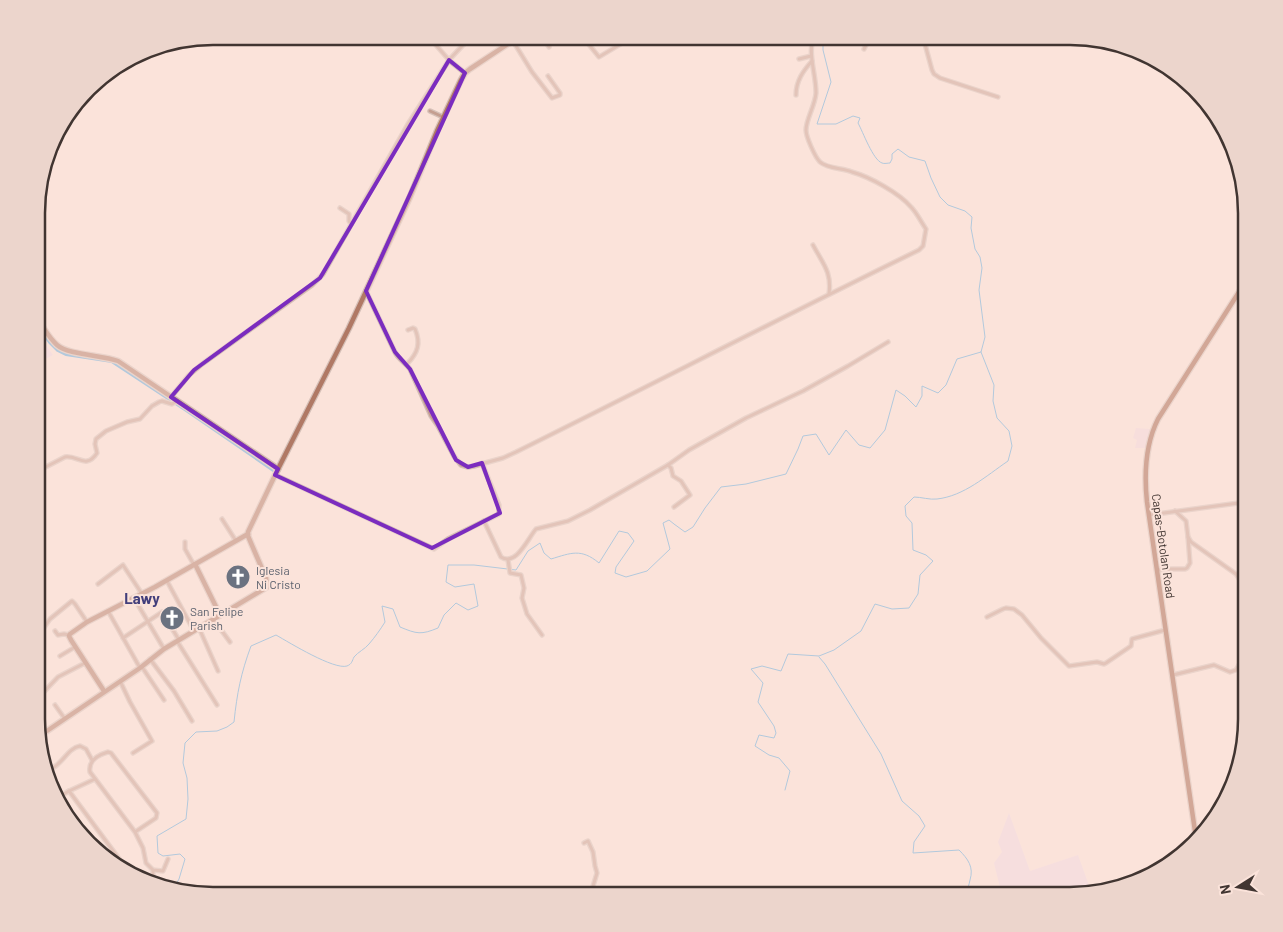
<svg xmlns="http://www.w3.org/2000/svg" width="1283" height="932" font-family="Barlow,sans-serif">
<style>
.commercial{fill:#f2d7de}
.industrial{fill:#efd8e3}
.lines{fill:none;stroke-linecap:round;stroke-linejoin:round}
.stream{stroke:#59a8de;stroke-width:1}
.canal{stroke:#59a8de;stroke-width:4}
.street-casing{stroke:#d6c0b8;stroke-width:5.5}
.secondary-casing{stroke:#d6c0b8;stroke-width:7}
.primary-casing{stroke:#d6c0b8;stroke-width:7}
.street{stroke:#c59e90;stroke-width:3}
.secondary{stroke:#b07965;stroke-width:4.5}
.primary{stroke:#a05e45;stroke-width:4.5}
.marked{fill:none;stroke:#7b2cbf;stroke-width:4;stroke-linejoin:round}
.labels{text-anchor:middle;dominant-baseline:central;stroke-width:4;stroke-linejoin:round;paint-order:stroke}
.street-label{font-size:12px;fill:#413531;stroke:#fbe3da}
.worship-label{font-size:12px;fill:#5b616d;stroke:#fbe3da;text-anchor:start}
.quarter-label{font-size:15px;font-weight:bold;fill:#423e7b;stroke:#fbe3da}
.rim{fill:none;stroke:#413531;stroke-width:2.5}
</style>
<rect width="100%" height="100%" fill="#fbe3da"/>
<polygon class="commercial" points="1136,428 1150,429 1146,448 1135,448 1137,440 1133,438"/>
<g class="industrial">
<polygon points="38,334 53,355 38,363"/>
<polygon points="1009,813 1030,871 1078,855 1091,891 1070,896 1002,896 994,863 1002,852 998,842"/>
</g>
<g class="lines">
<g class="stream">
<path d="M819 657 825 664 881 754 902 801 919 816 925 826 914 842 913 853 959 850C968 859 974 867 970 880 969 885 967 890 967 896"/>
<path d="M785 790 790 771 779 758 769 755 755 746 759 735 774 738 776 733 774 726 758 702 763 683 751 669 762 666 781 671 788 654 819 656 834 650 861 631 875 604 892 609 909 608 918 594 920 575 933 561 926 555 913 550 912 523 906 516 905 506 914 497C921 497 930 500 937 499 964 496 986 476 1008 461L1012 446 1009 431 997 418 993 401 994 385 981 352"/>
<path d="M173 890 179 879 185 859 180 854 163 856 158 853 157 836 186 819 188 799 187 778 183 763 185 743 196 732 217 731 227 727 234 722C237 693 241 673 251 646L276 635C290 643 334 670 347 666 352 664 352 661 354 657 358 652 365 649 369 644 375 637 380 630 385 622L382 606 393 609 400 627C417 634 421 635 438 628L444 615 456 603 468 610 478 606 474 584 455 587 446 582 448 565H474L516 570 528 551 540 543 544 553 551 559C571 553 581 548 599 563L619 531 628 533 634 541 616 567 615 573 626 577 647 571 670 549 663 523 669 520 674 524 685 532 693 527 705 508 721 487 746 484 786 474 798 449 803 436 816 434 829 455 846 430 859 445 870 448 885 430 896 390 905 396 916 407 922 396V386L938 393 946 385 957 359 981 352 985 337 979 290 982 268 980 257 975 249 971 228 972 217 965 211 948 205 940 197 931 178 925 161 909 157 898 149 892 154V159L890 163C888 163 884 164 882 163 873 160 863 132 858 123L860 118 853 116 836 124H817L831 82 823 50V37"/>
</g>
<polyline class="canal" points="38,325 50,342 58,350 66,354 112,361 185,409 275,471"/>
<defs>
<g id="street">
<polyline points="542,36 549,47"/>
<polyline points="582,36 599,57 624,42"/>
<polyline points="923,37 932,70 934,74 940,78 998,97"/>
<polyline points="513,41 532,72 552,98 560,95 560,93 548,76"/>
<polyline points="864,49 870,37"/>
<polyline points="799,59 811,56"/>
<polyline points="465,73 449,60 463,45 474,36"/>
<path d="M796 95C796 81 803 71 812 61"/>
<polyline points="430,111 443,117"/>
<polyline points="340,208 349,214 349,221 351,224"/>
<path d="M813 245C823 264 832 272 829 294"/>
<path d="M366 291 395 352C399 360 405 362 410 369L431 416 438 426 454 456 461 465 468 467 474 466 503 458 516 452C651 385 784 316 919 250L923 246 926 229C921 222 917 213 911 207 899 193 870 177 852 172 843 168 828 169 820 162 815 157 806 137 806 130 806 119 815 106 816 93 816 74 808 56 813 37"/>
<path d="M407 364C418 353 421 343 415 329L413 328 408 330"/>
<polyline points="171,397 189,375 202,364 312,285 323,274 408,124 449,60 428,36"/>
<polyline points="668,465 671,468 673,476 681,481 690,495 674,507"/>
<path d="M38 471 65 457C78 455 86 470 97 453L95 444 96 439 106 431 127 422 140 419 152 406 159 402 162 401 172 404 177 401"/>
<polyline points="275,475 434,549 448,539 499,514 499,505 482,463"/>
<polyline points="1175,511 1186,521 1188,537 1191,542 1236,574 1240,580 1246,605"/>
<polyline points="1149,515 1246,502"/>
<polyline points="222,519 236,541"/>
<path d="M484 521 501 557C516 567 528 538 536 529L568 521 590 510 668 465 689 450 746 418 803 391 848 366 888 342"/>
<polyline points="185,542 185,549 194,565"/>
<polyline points="508,560 510,573 521,575 524,588 522,598 527,614 542,635"/>
<polyline points="1157,570 1172,569 1185,569 1187,568 1190,563 1188,537"/>
<polyline points="167,581 194,631"/>
<polyline points="98,584 123,565 142,594"/>
<polyline points="134,598 164,649"/>
<polyline points="108,611 140,668"/>
<polyline points="987,617 1003,609 1006,608 1014,609 1022,615 1041,638 1069,666 1097,662 1104,664 1106,663 1131,646 1132,639 1165,630"/>
<polyline points="213,619 230,642"/>
<polyline points="199,628 218,671"/>
<polyline points="38,630 41,631 43,629 50,619 72,601 75,604 87,622"/>
<polyline points="55,631 58,635 64,634 69,635"/>
<polyline points="123,638 162,612 179,640"/>
<polyline points="177,641 217,705"/>
<polyline points="60,656 75,647"/>
<polyline points="150,659 174,691 192,721"/>
<polyline points="142,667 164,700"/>
<polyline points="1173,675 1214,665 1230,672 1236,670 1245,655 1245,649 1243,638 1246,634"/>
<polyline points="120,681 130,702 152,741 133,753"/>
<polyline points="38,698 58,677 85,663"/>
<polyline points="55,705 65,719"/>
<path d="M48 772C51 769 55 767 58 764 66 757 70 748 80 746L86 749 92 760"/>
<polyline points="69,791 128,871"/>
<polyline points="57,798 69,791 95,779"/>
<path d="M135 832 156 818 157 813 111 753 108 752C98 755 88 760 90 772L135 832 143 848 146 863 153 870 163 871 168 859"/>
<polyline points="584,843 588,841 593,852 595,866 597,873 590,896"/>
<polyline points="147,881 153,879 153,870"/>
</g>
<g id="secondary">
<path d="M38 320C44 328 49 338 57 345 68 355 102 355 118 361L278 469"/>
<polyline points="195,564 220,615"/>
<polyline points="104,691 71,640 69,636 70,634 87,622 155,587 248,534"/>
<polyline points="38,737 140,668 164,649 267,587 266,578 248,536 248,532 278,469 349,328 410,197 437,131 461,80 465,73 470,69 520,36"/>
</g>
<path id="primary" d="M1196 838 1147 502C1144 474 1145 445 1158 419L1246 281"/>
</defs>
<use href="#street" class="street-casing"/>
<use href="#secondary" class="secondary-casing"/>
<use href="#primary" class="primary-casing"/>
<use href="#street" class="street"/>
<use href="#secondary" class="secondary"/>
<use href="#primary" class="primary"/>
</g>
<path d="M0 0H1283V932H0ZM449 60 465 73 366 291 395 352 410 369 456 460 468 467 482 463 500 513 432 548 275 475 278 469 171 397 194 370 320 278Z" fill="#fbe3da" fill-opacity=".55" fill-rule="evenodd"/>
<path class="marked" d="M449 60 465 73 366 291 395 352 410 369 456 460 468 467 482 463 500 513 432 548 275 475 278 469 171 397 194 370 320 278Z"/>
<defs>
<symbol id="church-disc" viewBox="-11 -11 22 22"><circle r="9.5" fill="#6b7280" stroke="#fbe3da"/><path d="M-1.2-6h2.4v3.5h3.3v2.4h-3.3V6h-2.4V-.1h-3.3v-2.4h3.3Z" fill="#fff"/></symbol>
</defs>
<g fill-rule="evenodd">
<use href="#church-disc" x="224" y="563" width="28" height="28"/>
<use href="#church-disc" x="158" y="604" width="28" height="28"/>
</g>
<g class="labels">
<g class="street-label">
<text transform="translate(1164 546) rotate(82)">Capas-Botolan Road</text>
</g>
<g class="worship-label">
<text x="256" y="570">Iglesia<tspan x="256" dy="14">Ni Cristo</tspan></text>
<text x="190" y="611">San Felipe<tspan x="190" dy="14">Parish</tspan></text>
</g>
<g class="quarter-label">
<text x="142" y="598">Lawy</text>
</g>
</g>
<path d="M0 0H1283V932H0ZM213 45H1070A168 168 0 0 1 1238 213V719A168 168 0 0 1 1070 887H213A168 168 0 0 1 45 719V213A168 168 0 0 1 213 45Z" fill="#ecd5cc" fill-rule="evenodd"/>
<path class="rim" d="M213 45H1070A168 168 0 0 1 1238 213V719A168 168 0 0 1 1070 887H213A168 168 0 0 1 45 719V213A168 168 0 0 1 213 45Z"/>
<g transform="translate(1238 887) rotate(259)" stroke="#fbe3da" stroke-width="4" paint-order="stroke">
<path d="M0-4L9 19L0 12L-9 19Z" fill="#413531"/>
<text y="-8" font-size="14" font-weight="bold" text-anchor="middle" fill="#413531">N</text>
</g>
</svg>
